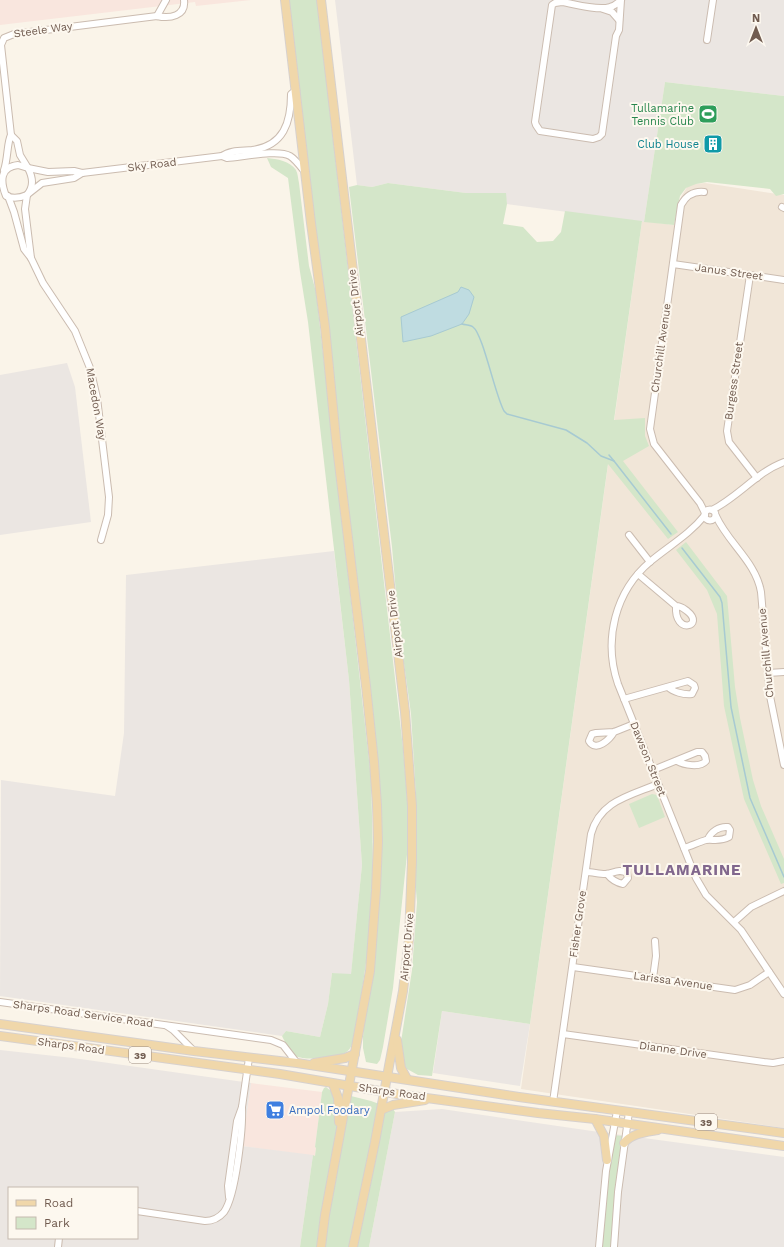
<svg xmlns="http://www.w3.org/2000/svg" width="784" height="1247" font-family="'Work Sans',sans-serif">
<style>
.residential{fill:#f1e6d8}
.commercial{fill:#f9e6de}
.industrial{fill:#ebe6e2;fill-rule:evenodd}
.green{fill:#d4e6c9}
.water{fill:#bfdce1;stroke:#a7cad2}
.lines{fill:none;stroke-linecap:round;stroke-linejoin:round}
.stream{stroke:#a7cad2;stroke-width:1.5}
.minor-casing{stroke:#cbbcb0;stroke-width:8}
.major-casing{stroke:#d7d1ce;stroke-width:10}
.minor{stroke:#fff;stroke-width:6}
.major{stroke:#f0d7aa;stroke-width:8}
.labels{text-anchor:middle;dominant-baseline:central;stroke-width:4;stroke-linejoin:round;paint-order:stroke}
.shield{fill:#fdf8ef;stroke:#9b8b80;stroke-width:1}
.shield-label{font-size:10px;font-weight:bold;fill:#715c50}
.street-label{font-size:11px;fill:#715c50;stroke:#fdf8ef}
.leisure-label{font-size:11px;fill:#27864d;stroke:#fdf8ef;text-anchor:end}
.culture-label{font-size:11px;fill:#0d838f;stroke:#fdf8ef;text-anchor:end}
.shop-label{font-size:11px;fill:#366cbe;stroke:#fdf8ef;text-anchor:start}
.district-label{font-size:15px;font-weight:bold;letter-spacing:1px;fill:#81678d;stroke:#fdf8ef}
</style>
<rect width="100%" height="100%" fill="#faf4e9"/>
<polygon class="residential" points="705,183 784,195 784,1128 521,1089 642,221 674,225 681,197 687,187 694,184"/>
<g class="commercial">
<polygon points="0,0 251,0 196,6 195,2 0,25"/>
<polygon points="251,1083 322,1092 315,1147 316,1148 315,1156 242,1146"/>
</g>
<g class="industrial">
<polygon points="335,0 784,0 784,96 665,82 644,222 507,204 505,193 466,193 388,183 372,187 357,185"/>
<polygon points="67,363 75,387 91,522 0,535 0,375"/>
<polygon points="334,551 349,680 362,865 351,975 332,973 328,1004 320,1037 286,1031 282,1036 0,996 1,780 115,796 124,733 126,575"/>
<polygon points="442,1011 530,1024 520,1086 433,1073"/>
<path d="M0 1050 73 1058 251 1083 242 1146 313 1155 300 1247H0ZM9 1188H137V1238H9Z"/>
<polygon points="442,1109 592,1131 784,1157 784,1247 369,1247 395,1112"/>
</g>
<g class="green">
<polygon points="288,0 317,0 403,748 407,798 408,845 393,988 383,1047 380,1060 377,1064 366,1062 363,1048 363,1037 380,846"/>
<polygon points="665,82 784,96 784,194 776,196 770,189 707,182 696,184 686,188 680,196 674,225 644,222"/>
<path d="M267 158C277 159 290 161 296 170 298 174 298 179 299 183L309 266 316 292 371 778C372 821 374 864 372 907 369 951 361 996 354 1040 352 1045 350 1050 345 1053 338 1058 304 1061 296 1056 290 1052 285 1042 282 1036L286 1031 320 1037 328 1004 332 973 351 974 362 865 349 680 308 322 300 272 288 178 271 167Z"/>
<polygon points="388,183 466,193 506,193 507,204 503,224 523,227 537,242 553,241 561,232 565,211 642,221 614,420 645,418 645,436 649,446 623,461 678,532 668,539 608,464 530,1024 442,1011 432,1076 418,1075 407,1069 402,1060 401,1042 412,970 417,902 415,879 416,796 411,714 399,627 392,547 349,187 357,185 372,187"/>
<polygon points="686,542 727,596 735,687 740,718 753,780 761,806 784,859 784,883 781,884 744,799 724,706 717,614 707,590 676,550"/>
<polygon points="652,794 657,795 665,817 639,828 629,804"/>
<polygon points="326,1087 331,1091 371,1101 393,1109 395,1112 369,1247 300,1247 313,1155 315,1156 316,1148 315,1147 322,1092 324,1088"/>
<polygon points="613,1135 622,1136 615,1188 611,1247 602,1247 607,1186"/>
</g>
<polygon class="water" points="461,287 469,290 474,297 469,314 462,324 431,336 403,342 401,317 458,292"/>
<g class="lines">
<g class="stream">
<path d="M462 324C465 325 471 325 473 327 483 334 495 395 504 411L507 414 566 430 587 443 601 456 614 461 671 534"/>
<polyline points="609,455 614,461"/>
<polyline points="682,548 720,597 722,603 731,707 750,798 784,877"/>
</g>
<defs>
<g id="minor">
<path d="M621 0C618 3 615 6 610 7 597 11 575 4 562 2L555 3 552 5 535 122 536 125 540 131 593 139 599 137 602 134 616 36 619 30 621 0"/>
<polyline points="603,9 612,12 619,20"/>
<polyline points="157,16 166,0"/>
<polyline points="707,40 713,0"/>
<path d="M222 156 227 158C242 157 278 149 290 156 295 159 301 167 305 172"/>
<path d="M18 165 28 168C33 178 34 186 27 195 20 198 13 199 6 196 0 181 0 167 18 165Z"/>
<path d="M28 168 20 155 17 141 11 135 1 45 4 38 14 34 157 16C170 19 186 16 184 0"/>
<polyline points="28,168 48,172 74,171 82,173"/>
<path d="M4 170C8 159 7 142 11 135"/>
<path d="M704 192C694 191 686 196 681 205L650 429 654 444 700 503 705 513"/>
<path d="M28 194 42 183 74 178 82 173 222 156C230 150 242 151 252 150 284 146 291 122 291 94L296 90"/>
<polyline points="27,195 25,209 31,258"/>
<polyline points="8,196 14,212 24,249 31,258 43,283 75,331 90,368 97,398 109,497 108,515 101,540"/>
<polyline points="782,207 784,208"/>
<polyline points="673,264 784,280"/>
<polyline points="750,275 727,431 729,442 757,478"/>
<circle cx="710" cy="515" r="5.5"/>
<path d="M712 510C738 497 757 472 784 462"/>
<path d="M705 515C690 534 669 546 651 561 615 591 603 640 618 684L696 878 706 895 741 930 784 994"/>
<path d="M716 516C728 543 756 562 761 592L770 696 784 765"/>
<polyline points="629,535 650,562"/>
<path d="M638 574 676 606C681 606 683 608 687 611 706 626 674 636 676 606"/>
<polyline points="768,673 784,672"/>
<path d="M624 699 688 681 694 685 695 688 692 694C684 695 673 692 668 687"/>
<path d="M614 732C610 739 596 753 589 741L592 734 596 733 614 732 634 724"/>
<path d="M653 770 697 752H702L705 756 706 761C700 768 684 765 677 761"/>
<path d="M684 848C691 846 699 842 706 840 713 839 720 842 729 837L730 830 728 827C719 826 711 832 708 839"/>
<path d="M586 872C592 872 599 874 605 874 612 874 619 868 627 873L628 878 623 884C617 883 611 879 607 874"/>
<polyline points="734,922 751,907 784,891"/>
<polyline points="573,967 735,990 750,985 769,972"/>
<polyline points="653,978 656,956 655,941"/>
<polyline points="0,1002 271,1040 283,1045 297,1063"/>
<polyline points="167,1026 173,1030 194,1051"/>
<polyline points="563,1034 764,1062 773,1063 784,1061"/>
<path d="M553 1102 591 834C600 801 629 796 658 784"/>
<polyline points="229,1197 228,1186 237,1121 242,1107 249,1058"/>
<path d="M137 1211 205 1221C213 1221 219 1218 224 1212 236 1195 243 1128 242 1107"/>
<polyline points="58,1247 59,1238"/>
<polyline points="599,1247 606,1171 617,1111"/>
<polyline points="614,1247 618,1192 629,1112"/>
</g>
<g id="major">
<polyline points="285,0 311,223 325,327 336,439 366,686 374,762 377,805 378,842 376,890 370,971 325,1215 321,1247"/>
<polyline points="321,0 405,712 412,806 412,861 409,939 403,991 389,1066 375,1142 353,1247"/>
<polyline points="0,1024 194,1051 297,1063 519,1097 784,1133"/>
<polyline points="0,1036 280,1074 397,1094 538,1113 595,1119 784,1146"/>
<polyline points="397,1040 401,1068 407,1079"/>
<polyline points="314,1063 345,1058 355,1054"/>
<polyline points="333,1084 338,1098 339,1122"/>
<polyline points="381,1110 393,1105 425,1100"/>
<polyline points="595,1119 604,1136 607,1160"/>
<path d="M624 1143C632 1133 647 1132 658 1130"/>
</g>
</defs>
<use href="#minor" class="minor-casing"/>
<use href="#major" class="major-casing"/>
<use href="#minor" class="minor"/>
<use href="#major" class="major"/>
</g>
<defs>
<symbol id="stadium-square" viewBox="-11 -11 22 22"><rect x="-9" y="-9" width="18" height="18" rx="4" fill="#2e9e5b" stroke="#fdf8ef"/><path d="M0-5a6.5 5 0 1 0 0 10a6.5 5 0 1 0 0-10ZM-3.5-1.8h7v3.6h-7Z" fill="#fff"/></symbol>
<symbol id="building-square" viewBox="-11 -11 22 22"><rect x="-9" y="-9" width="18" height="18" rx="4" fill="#0f9aa8" stroke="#fdf8ef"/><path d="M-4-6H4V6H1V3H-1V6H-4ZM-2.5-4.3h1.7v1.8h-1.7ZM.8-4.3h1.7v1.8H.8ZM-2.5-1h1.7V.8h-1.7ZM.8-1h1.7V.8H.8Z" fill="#fff"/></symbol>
<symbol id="supermarket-square" viewBox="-11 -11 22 22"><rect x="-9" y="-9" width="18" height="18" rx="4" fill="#3f7fe0" stroke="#fdf8ef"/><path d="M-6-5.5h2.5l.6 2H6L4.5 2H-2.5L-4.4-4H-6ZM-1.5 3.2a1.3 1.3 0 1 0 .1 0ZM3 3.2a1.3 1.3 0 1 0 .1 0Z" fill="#fff"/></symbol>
</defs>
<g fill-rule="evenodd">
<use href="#stadium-square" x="697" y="103" width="22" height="22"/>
<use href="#building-square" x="702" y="133" width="22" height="22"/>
<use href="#supermarket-square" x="264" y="1099" width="22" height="22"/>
</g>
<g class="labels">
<g class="shield">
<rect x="129" y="1047" width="22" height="16" rx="3"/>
<rect x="695" y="1114" width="22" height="16" rx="3"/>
</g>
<g class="shield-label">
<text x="140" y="1055">39</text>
<text x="706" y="1122">39</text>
</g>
<g class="street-label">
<text transform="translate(43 30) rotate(-8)">Steele Way</text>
<text transform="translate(152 165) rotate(-7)">Sky Road</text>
<text transform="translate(729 272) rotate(8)">Janus Street</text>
<text transform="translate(356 303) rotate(-97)">Airport Drive</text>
<text transform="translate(661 348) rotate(-82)">Churchill Avenue</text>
<text transform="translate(734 381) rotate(-82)">Burgess Street</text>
<text transform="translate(96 404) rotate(80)">Macedon Way</text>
<text transform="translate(395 624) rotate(-97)">Airport Drive</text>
<text transform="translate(766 653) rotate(-95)">Churchill Avenue</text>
<text transform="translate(648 759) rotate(68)">Dawson Street</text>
<text transform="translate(578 924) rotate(-82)">Fisher Grove</text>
<text transform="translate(407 947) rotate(-85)">Airport Drive</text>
<text transform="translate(673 981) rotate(8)">Larissa Avenue</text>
<text transform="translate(83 1014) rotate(8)">Sharps Road Service Road</text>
<text transform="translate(71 1046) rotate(8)">Sharps Road</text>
<text transform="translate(673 1050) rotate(8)">Dianne Drive</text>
<text transform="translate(392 1092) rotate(8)">Sharps Road</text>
</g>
<g class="leisure-label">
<text x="694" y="108">Tullamarine<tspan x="694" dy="13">Tennis Club</tspan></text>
</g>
<g class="culture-label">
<text x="699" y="144">Club House</text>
</g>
<g class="shop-label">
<text x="289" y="1110">Ampol Foodary</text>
</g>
<g class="district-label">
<text x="682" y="870">TULLAMARINE</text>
</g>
</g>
<rect x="8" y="1187" width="130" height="52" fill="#fdf8ef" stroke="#c5baaf"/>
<rect x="16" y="1200" width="20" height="6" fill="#f0d7aa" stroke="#c5baaf"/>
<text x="44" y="1207" font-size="12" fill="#715c50">Road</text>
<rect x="16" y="1217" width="20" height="12" fill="#d4e6c9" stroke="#c5baaf"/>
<text x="44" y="1227" font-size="12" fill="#715c50">Park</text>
<g transform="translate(756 28)" stroke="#fdf8ef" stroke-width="3" paint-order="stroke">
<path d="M0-3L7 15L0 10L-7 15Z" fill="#715c50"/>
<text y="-6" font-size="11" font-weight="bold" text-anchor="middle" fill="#715c50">N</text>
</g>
</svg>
